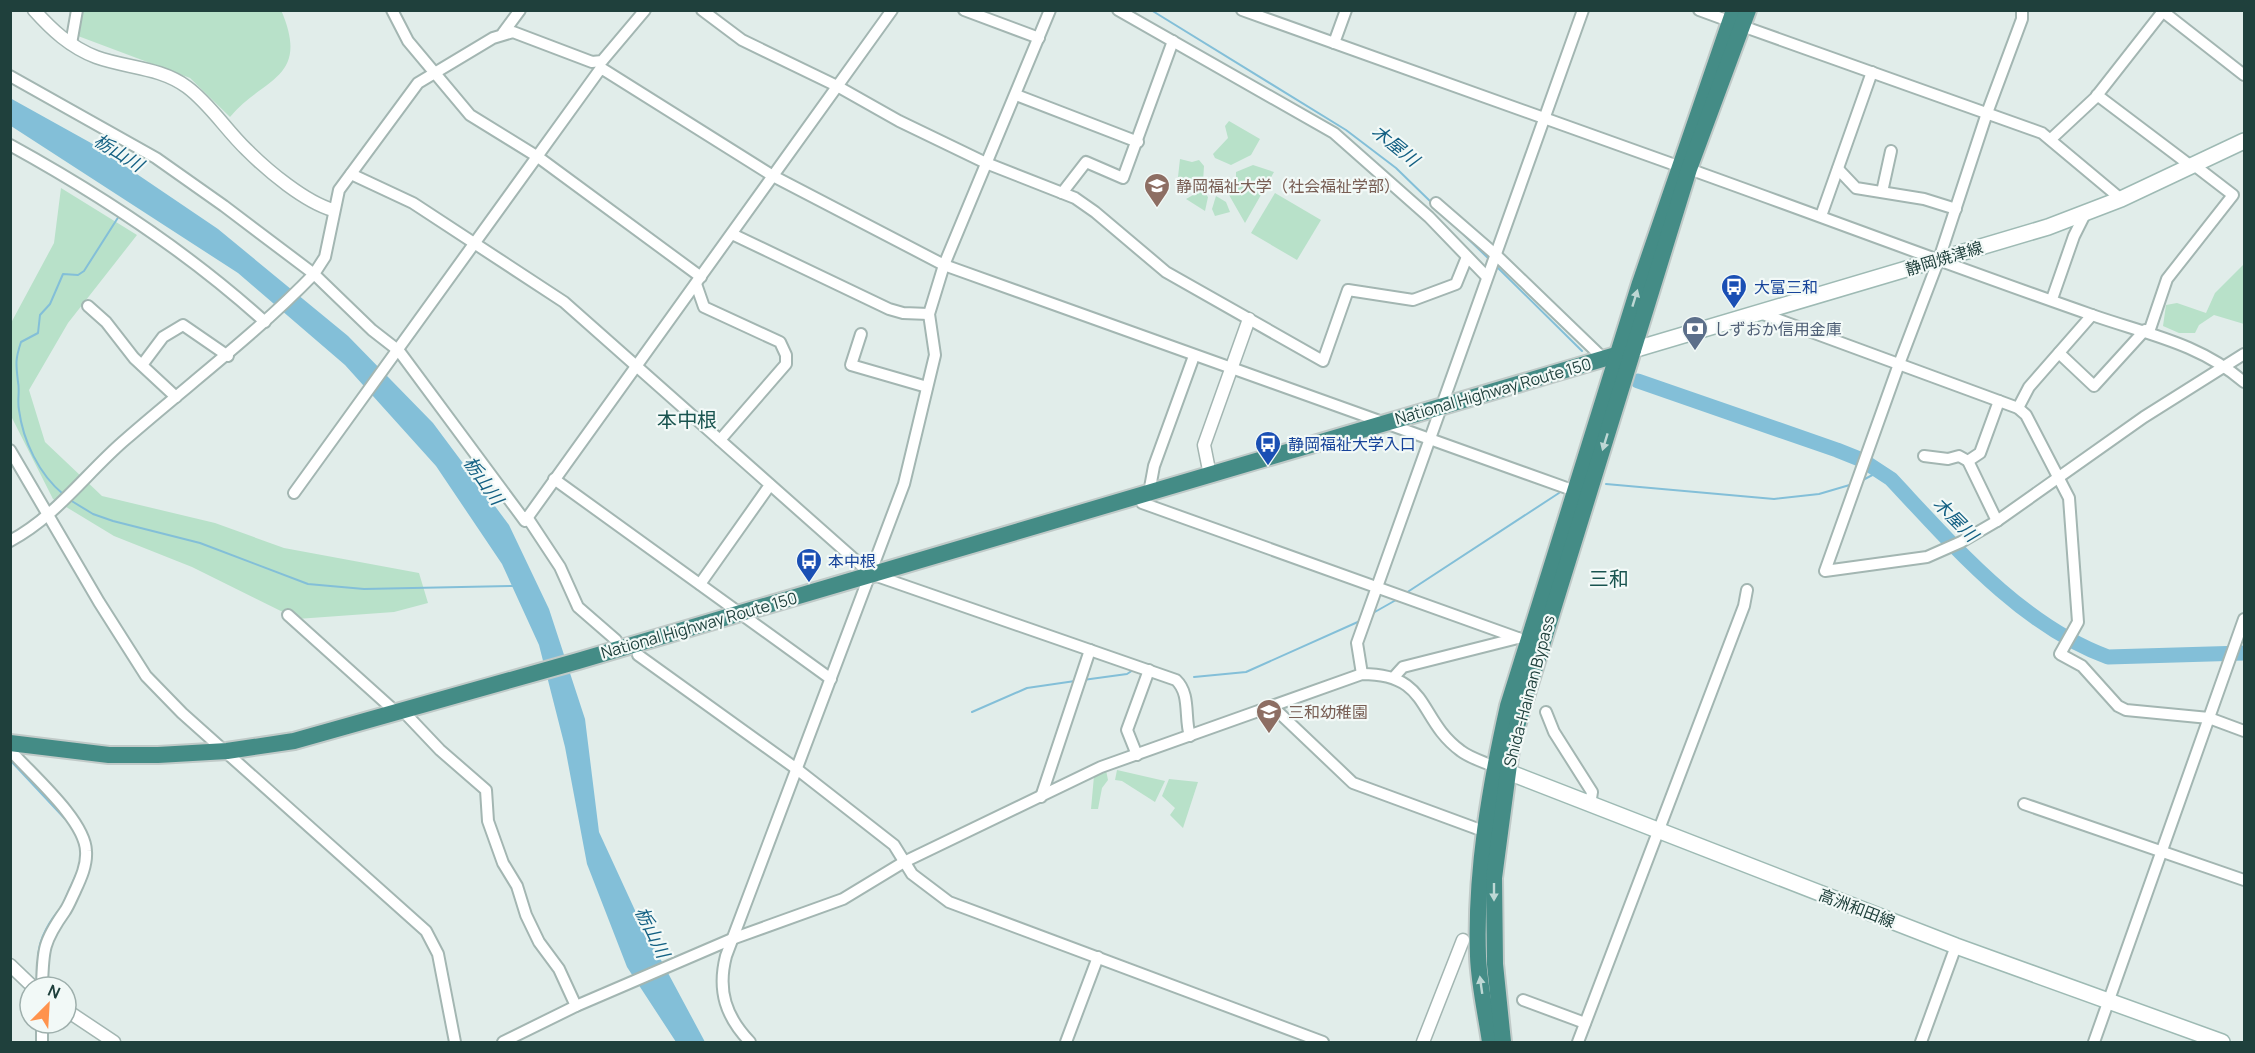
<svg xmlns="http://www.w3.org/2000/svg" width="2255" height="1053" font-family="Manrope,'Noto Sans JP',sans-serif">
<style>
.green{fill:#b8e1c9}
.water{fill:#83bfd8}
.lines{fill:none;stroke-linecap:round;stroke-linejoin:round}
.stream{stroke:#83bfd8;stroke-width:2}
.river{stroke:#83bfd8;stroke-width:15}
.minor-casing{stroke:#a3b6b2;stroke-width:14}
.tertiary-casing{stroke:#a3b6b2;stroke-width:15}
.secondary-casing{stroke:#9ebab4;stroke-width:18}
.trunk-casing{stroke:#c0cac8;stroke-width:20}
.minor{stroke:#fff;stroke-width:10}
.tertiary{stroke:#fff;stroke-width:12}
.secondary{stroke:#fff;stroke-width:15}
.trunk{stroke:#448c86;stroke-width:16}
.oneway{fill:#bed8d5}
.labels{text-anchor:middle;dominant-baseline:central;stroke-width:4.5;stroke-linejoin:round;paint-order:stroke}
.education-label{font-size:16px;fill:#785e54;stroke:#f2f9f7;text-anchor:start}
.street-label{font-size:16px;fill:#1f403c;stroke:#f2f9f7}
.transit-label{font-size:16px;fill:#164399;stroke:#f2f9f7;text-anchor:start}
.service-label{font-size:16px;fill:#4e5e75;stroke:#f2f9f7;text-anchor:start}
.water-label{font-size:18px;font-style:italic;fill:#136083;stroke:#f2f9f7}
.quarter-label{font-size:20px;fill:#19544f;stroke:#f2f9f7}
</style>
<rect width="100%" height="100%" fill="#e1edea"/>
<g class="green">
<path d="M281 10C311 79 263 77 230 117L190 78 78 36 82 11Z"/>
<polygon points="1229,121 1260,139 1251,155 1231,165 1215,158 1213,154 1228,138 1225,126"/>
<polygon points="1180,159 1192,162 1199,160 1204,166 1203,182 1200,184 1178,177"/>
<polygon points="1253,165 1274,172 1245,223 1229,195 1236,186 1236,172"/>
<polygon points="61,188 137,235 68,323 29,390 45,442 102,496 215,523 284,548 419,573 428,603 394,612 297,619 192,567 114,536 53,499 11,416 11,323 54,243"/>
<polygon points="1202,190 1208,197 1205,211 1186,199"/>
<polygon points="1275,193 1321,220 1297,260 1251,233"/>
<polygon points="1216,196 1226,202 1230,212 1215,216 1212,209"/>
<polygon points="2244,264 2244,324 2214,315 2199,325 2195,333 2179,333 2163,326 2166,305 2177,303 2206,313 2215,293"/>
<polygon points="1106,770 1108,780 1102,788 1098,809 1091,809 1094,776"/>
<polygon points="1117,770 1165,781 1155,802 1122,781 1115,780"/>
<polygon points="1169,779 1198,782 1183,828 1170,815 1175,808 1162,796"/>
</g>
<polygon class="water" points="10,98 91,143 218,229 348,336 433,423 509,525 549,609 585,719 599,832 639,919 705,1042 676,1042 627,967 587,864 565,747 539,645 502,564 436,466 345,365 238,273 11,126"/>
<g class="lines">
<g class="stream">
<polyline points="1151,10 1346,130 1396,168 1432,203"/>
<polyline points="1458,229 1490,260"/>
<polyline points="1496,266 1582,351"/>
<polyline points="1861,481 1880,471"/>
<polyline points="1606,484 1774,499 1819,494 1853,484"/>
<path d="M63 494C39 474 23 441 19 410 17 401 20 391 18 382 16 364 15 360 21 342L38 333 40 315 50 304 63 274 78 275 84 271 119 216"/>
<polyline points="70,500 93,514 113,521 200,543 308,584 364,589 513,586"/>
<polyline points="1406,593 1559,493"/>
<polyline points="1373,613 1396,600"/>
<polyline points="1194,677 1246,672 1360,621"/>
<polyline points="1083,680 1127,674 1133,670"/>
<polyline points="972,712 1027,688 1075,681"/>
<polyline points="10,760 68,822"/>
<polyline points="63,904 79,868"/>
<path d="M38 960C38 942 46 926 58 911"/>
</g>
<path class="river" d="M1638 381 1837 450 1862 460 1891 479C1952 544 2022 626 2108 657L2244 653"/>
<defs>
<g id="minor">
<polyline points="392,10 408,41 470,115 538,157 701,277"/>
<polyline points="702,10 742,40 837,86 899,121 986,163 1075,198 1095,212 1166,272 1323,361 1348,290 1413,300 1456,284 1467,257"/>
<polyline points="964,10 1039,38"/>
<polyline points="1118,10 1334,133 1429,217 1487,277"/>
<polyline points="1242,10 1678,166"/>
<polyline points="1699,10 1729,21"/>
<polyline points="2022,10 2022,19 1987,113 1939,259 1899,364 1825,571 1927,557 1961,542 1997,521 2144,417 2244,354"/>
<polyline points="2161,10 2244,75"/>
<polyline points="1742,26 2042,133 2121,199"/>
<polyline points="503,33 520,10"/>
<polyline points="1334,43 1346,10"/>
<polyline points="71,44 77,10"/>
<polyline points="10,76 156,158 224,206 314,274 372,330 399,351 525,521 892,10"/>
<polyline points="1016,95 1138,142"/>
<polyline points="2097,95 2191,166"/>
<polyline points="2051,139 2095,98 2164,10"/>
<path d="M10 145C101 195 188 252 265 322"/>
<path d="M1689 169C1823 217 1957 268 2092 315 2146 334 2199 343 2244 382"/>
<polyline points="1838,169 1856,188 1924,199 1956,209"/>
<path d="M351 174 413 203 564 302 871 574 1176 680C1191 694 1184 718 1190 736"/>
<polyline points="1882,192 1891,151"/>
<polyline points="1062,193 1086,162 1123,178 1173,41"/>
<polyline points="1436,203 1496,255 1604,359"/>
<polyline points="1821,216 1872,72"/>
<polyline points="732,234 889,309 903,313 929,314"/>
<polyline points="696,284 704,307 780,342 786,355 786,364 720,440"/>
<polyline points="2052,299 2074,236 2086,212"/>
<polyline points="88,306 106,322 134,358 176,397"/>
<polyline points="1760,313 2018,408 2026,415 2069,498 2078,622 2060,654 2082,666 2118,706 2126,710 2209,718 2244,731"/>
<polyline points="2149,332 2167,279 2233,195 2194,165"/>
<polyline points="861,334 851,365 927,387"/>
<polyline points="2059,353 2094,386 2145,330"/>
<polyline points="142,365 163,337 183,325 228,356"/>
<polyline points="2018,408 2029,387 2092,315"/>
<polyline points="10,450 99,602 146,676 182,713 426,931 438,954 455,1042"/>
<polyline points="1924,456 1948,459 1959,456 1968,461 1997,521"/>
<polyline points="1968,461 1980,453 1999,401"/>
<polyline points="554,479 831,679"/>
<polyline points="294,493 601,68 773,176 944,265 1575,491"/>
<polyline points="1149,493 1154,466 1194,356"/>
<polyline points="1139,496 1142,503 1518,638"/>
<polyline points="527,517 560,567 578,607 616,640"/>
<path d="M10 541C57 516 87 472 126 439 189 384 256 334 314 274L325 257 339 190 418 83 493 38 513 32 592 62 602 61 645 10"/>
<polyline points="700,584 770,485"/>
<polyline points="288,615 397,713"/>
<polyline points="638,655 798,770 894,845 912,874 949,902 1323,1042"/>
<polyline points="1362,674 1357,643 1583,10"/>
<polyline points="1394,677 1403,667 1518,638"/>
<polyline points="1273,707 1353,783 1486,832"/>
<polyline points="403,711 440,750 486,790 488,821 503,863 517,886 526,915 539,942 559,969 576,1006"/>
<polyline points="1546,712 1554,732 1592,792 1590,805"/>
<path d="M10 750C31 774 85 820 86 851 87 865 81 878 75 891 72 897 69 905 65 911 43 942 43 950 42 987"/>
<polyline points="1137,755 1127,730 1149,670"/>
<polyline points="1041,797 1090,650"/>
<polyline points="2024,804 2244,880"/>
<polyline points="1523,1000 1585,1023"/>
<polyline points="42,1042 42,1023"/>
<path d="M503 1042 576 1006 732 939 843 899 904 862 1101 767 1362 674C1431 674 1417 719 1461 751 1470 758 1484 762 1495 767"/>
<path d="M750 1042C726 1017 717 991 726 956L904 484 935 355 929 314 944 265 1050 10"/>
<polyline points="1066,1042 1098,957"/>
<polyline points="1578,1042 1744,606 1747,590"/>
<polyline points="1921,1042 1956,946"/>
<polyline points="2094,1042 2244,619"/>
</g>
<g id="tertiary">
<path d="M34 10C52 30 70 47 96 57 126 68 160 67 187 87 210 104 226 130 247 150 268 171 305 202 333 210"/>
<polyline points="1210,475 1204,445 1249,319"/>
<polyline points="10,965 33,987"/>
<polyline points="66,1010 114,1042"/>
<polyline points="1423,1042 1463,940"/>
</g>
<g id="secondary">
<polyline points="1633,350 2048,227 2121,199 2244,141"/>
<polyline points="1498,768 1956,946 2222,1042"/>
</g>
<g id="trunk">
<polyline points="10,743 109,755 158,755 227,751 294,741 578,661 1633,350"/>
<path d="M1490 1042C1486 1014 1479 985 1478 956 1475 873 1490 786 1508 706L1640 283 1734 10"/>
<polyline points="1503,1042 1495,964 1494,878 1512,742 1689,169 1748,10"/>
</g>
</defs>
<use href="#minor" class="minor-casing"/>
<use href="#tertiary" class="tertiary-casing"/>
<use href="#secondary" class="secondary-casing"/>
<use href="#trunk" class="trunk-casing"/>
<use href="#minor" class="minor"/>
<use href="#tertiary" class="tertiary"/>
<use href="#secondary" class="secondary"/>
<use href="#trunk" class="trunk"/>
</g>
<defs><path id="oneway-solid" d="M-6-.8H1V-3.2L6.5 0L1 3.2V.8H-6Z" transform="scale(1.5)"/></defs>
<g class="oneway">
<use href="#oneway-solid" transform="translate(1635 298) rotate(-73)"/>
<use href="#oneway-solid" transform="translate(1605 442) rotate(107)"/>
<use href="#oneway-solid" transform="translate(1494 892) rotate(90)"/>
<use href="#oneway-solid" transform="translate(1481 985) rotate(-98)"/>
</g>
<defs>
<symbol id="university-pin" viewBox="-11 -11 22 30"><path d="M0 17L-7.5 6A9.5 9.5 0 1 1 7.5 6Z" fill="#8d6e63" stroke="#f2f9f7"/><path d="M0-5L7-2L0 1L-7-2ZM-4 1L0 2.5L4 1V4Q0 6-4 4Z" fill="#fff"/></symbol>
<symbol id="bus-pin" viewBox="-11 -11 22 30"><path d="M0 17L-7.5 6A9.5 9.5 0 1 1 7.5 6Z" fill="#1a4fb4" stroke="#f2f9f7"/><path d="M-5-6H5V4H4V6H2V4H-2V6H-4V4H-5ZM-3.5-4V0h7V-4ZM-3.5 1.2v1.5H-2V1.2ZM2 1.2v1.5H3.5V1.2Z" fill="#fff"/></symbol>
<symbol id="bank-pin" viewBox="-11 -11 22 30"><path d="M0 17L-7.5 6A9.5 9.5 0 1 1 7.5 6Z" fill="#5c6f8a" stroke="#f2f9f7"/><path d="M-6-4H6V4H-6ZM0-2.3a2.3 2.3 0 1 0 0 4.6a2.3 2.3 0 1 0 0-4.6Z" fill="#fff"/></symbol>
<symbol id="school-pin" viewBox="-11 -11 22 30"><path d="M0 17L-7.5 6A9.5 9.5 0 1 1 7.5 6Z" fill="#8d6e63" stroke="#f2f9f7"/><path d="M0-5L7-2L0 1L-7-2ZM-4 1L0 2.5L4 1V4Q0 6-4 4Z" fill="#fff"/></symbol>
</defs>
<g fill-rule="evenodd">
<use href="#university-pin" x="1142" y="171" width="30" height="40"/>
<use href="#bus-pin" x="1719" y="272" width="30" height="40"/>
<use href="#bank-pin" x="1680" y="314" width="30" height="40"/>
<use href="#bus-pin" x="1253" y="429" width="30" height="40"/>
<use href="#bus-pin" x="794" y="546" width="30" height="40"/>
<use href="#school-pin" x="1254" y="697" width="30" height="40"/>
</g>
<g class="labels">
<g class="education-label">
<text x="1176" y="186">静岡福祉大学（社会福祉学部）</text>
<text x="1288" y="712">三和幼稚園</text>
</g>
<g class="street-label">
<text transform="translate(1944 258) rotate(-17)">静岡焼津線</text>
<text transform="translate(1493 391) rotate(-16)">National Highway Route 150</text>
<text transform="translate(699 625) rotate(-16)">National Highway Route 150</text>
<text transform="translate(1529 691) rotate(-75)">Shida-Hainan Bypass</text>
<text transform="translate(1857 908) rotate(21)">高洲和田線</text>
</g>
<g class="transit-label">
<text x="1754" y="287">大富三和</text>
<text x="1288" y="444">静岡福祉大学入口</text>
<text x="828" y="561">本中根</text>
</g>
<g class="service-label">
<text x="1714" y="329">しずおか信用金庫</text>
</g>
<g class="water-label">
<text transform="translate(1396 145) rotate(39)">木屋川</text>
<text transform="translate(119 152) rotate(32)">栃山川</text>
<text transform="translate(484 480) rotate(55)">栃山川</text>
<text transform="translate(1956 519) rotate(45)">木屋川</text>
<text transform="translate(653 932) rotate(64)">栃山川</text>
</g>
<g class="quarter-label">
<text x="687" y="419">本中根</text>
<text x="1609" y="578">三和</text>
</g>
</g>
<rect width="2255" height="1053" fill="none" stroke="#1f403c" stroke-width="24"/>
<g transform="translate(48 1005) rotate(24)"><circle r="28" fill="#f2f9f7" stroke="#9eafac" stroke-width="1.5"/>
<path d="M0-4.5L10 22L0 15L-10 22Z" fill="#ff934d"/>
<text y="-9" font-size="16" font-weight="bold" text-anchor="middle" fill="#1f403c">N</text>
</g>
</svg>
